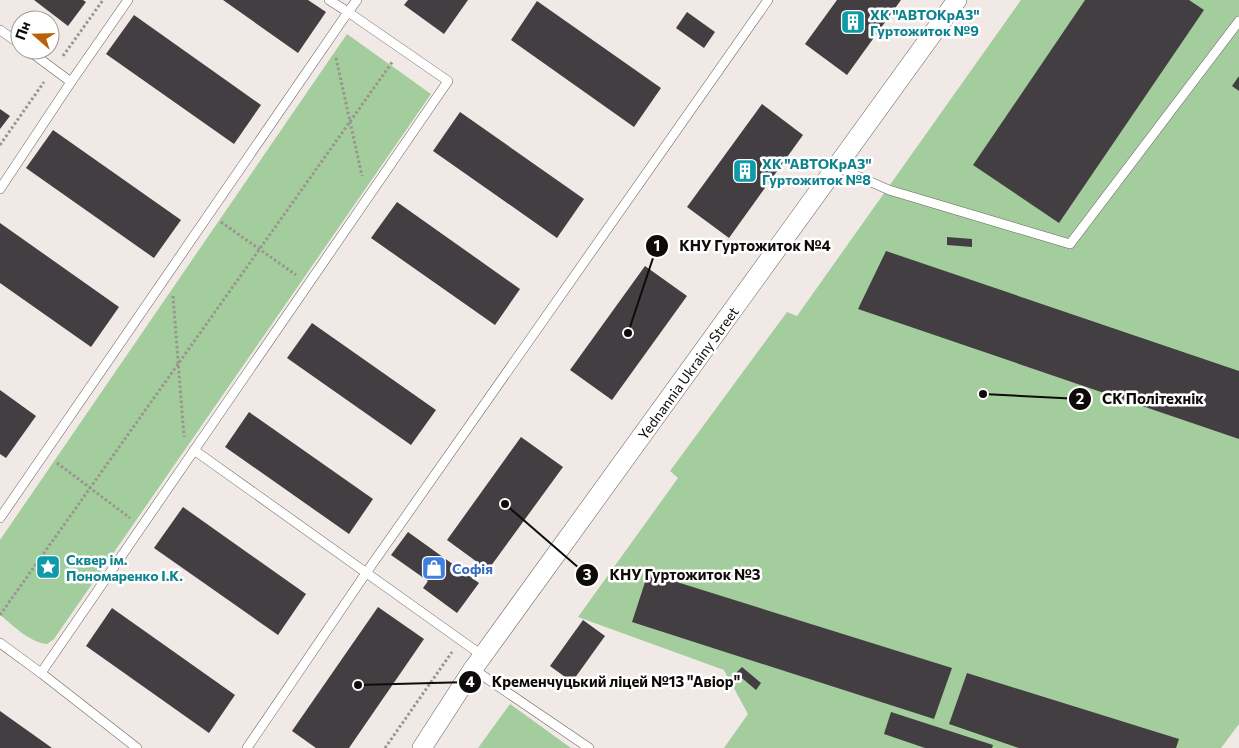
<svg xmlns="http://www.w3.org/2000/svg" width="1239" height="748" font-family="Commissioner,sans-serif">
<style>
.green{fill:#a3cd9c}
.building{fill:#433e42}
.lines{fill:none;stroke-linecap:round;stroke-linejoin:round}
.service-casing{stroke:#67605e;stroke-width:10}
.minor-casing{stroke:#67605e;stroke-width:20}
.path{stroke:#9a9491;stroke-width:3;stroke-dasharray:2.5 2.5;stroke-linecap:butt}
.service{stroke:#fff;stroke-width:9}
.minor{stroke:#fff;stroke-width:19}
.labels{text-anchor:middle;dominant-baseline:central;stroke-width:5;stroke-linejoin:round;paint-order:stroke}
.culture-label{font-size:14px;font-weight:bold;fill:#0d838f;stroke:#fff;text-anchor:start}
.street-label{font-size:14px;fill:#0e0b0a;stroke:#fff}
.shop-label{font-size:14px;font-weight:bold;fill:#366cbe;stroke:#fff;text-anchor:start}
.leader{fill:none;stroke:#0e0b0a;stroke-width:2}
.callout-dot{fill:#0e0b0a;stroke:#fff;stroke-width:2}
.mark-label{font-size:15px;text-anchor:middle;font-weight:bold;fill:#fff}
.callout-label{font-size:15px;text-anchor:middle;font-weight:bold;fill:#0e0b0a;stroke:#fff;stroke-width:5;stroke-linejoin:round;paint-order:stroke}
</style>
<rect width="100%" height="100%" fill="#f1e9e5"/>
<g class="green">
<polygon points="1021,0 1239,0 1239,724 1221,748 724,748 748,714 724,670 578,617 678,478 670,471 787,312 797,316"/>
<path d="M347 34 431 94 54 639 47 644C29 642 14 626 0 615V540Z"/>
<polygon points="510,704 571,748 478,748"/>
</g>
<g class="building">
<polygon points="34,0 83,0 86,2 68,26"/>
<polygon points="223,0 308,0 326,12 298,53"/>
<polygon points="408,0 468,0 444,34 404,5"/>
<polygon points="837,0 901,0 847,75 805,44"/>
<polygon points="1085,0 1189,0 1204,10 1059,223 973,165"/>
<polygon points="537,1 661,88 634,127 511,40"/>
<polygon points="687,12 715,32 704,48 676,28"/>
<polygon points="134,15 261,105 234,144 106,54"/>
<polygon points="1239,76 1239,91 1232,86"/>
<polygon points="762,104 803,135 729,238 687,207"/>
<polygon points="0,109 10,116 0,129"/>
<polygon points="460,112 584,199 557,238 433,151"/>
<polygon points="53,130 181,220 154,258 26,168"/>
<polygon points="397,202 520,289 495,325 371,238"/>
<polygon points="0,223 119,307 91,347 0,283"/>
<polygon points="947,237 972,239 972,247 947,245"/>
<polygon points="886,251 1239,371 1239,439 858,309"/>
<polygon points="645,266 687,296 612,400 570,370"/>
<polygon points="312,323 436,410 411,445 287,358"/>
<polygon points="0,390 36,416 6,458 0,454"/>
<polygon points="249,412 373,499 349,534 225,447"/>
<polygon points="521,437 563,467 488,570 447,540"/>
<polygon points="183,507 306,594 278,635 154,548"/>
<polygon points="408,532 479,583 457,613 423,588 428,581 391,555"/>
<polygon points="648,573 952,668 934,719 632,622"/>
<polygon points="378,607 424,639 349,748 316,748 292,731"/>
<polygon points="112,608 235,695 209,733 86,646"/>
<polygon points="583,620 605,636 572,682 550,666"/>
<polygon points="742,667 761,683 756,690 736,673"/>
<polygon points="967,673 1179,739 1176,748 1019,748 949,724"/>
<polygon points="0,711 52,748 0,748"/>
<polygon points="891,712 993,745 992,748 925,748 884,734"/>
</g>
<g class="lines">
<defs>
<g id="service">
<polyline points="329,0 348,12 357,0"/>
<polyline points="0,30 20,44"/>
<polyline points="28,50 71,82"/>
<polyline points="837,167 889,190 1070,244 1239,21"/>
<polyline points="0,189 71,82 128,0"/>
<polyline points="194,450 483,656"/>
<polyline points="0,518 348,12 448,81 41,673 0,643"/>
<polyline points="473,669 589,748"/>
<polyline points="41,673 137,748"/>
<polyline points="247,748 366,573 768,0"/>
</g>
<polyline id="minor" points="422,748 473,669 957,0"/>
</defs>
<use href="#service" class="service-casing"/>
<use href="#minor" class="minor-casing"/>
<g class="path">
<polyline points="63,56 103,0"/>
<polyline points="336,58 362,176"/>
<polyline points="0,145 44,82"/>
<polyline points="221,222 296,275"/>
<polyline points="173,296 184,437"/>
<polyline points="57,463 130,518"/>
<polyline points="0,615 393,61"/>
<polyline points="385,748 452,652"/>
</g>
<use href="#service" class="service"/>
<use href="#minor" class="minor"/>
</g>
<defs>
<symbol id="building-square" viewBox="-11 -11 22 22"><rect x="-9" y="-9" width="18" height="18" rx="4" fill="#0f9aa8" stroke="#fff"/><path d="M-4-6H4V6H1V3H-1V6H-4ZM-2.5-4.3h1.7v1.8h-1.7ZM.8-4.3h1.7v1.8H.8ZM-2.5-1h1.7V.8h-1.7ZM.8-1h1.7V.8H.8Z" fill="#fff"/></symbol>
<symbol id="sight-square" viewBox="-11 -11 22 22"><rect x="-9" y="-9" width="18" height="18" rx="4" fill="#0f9aa8" stroke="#fff"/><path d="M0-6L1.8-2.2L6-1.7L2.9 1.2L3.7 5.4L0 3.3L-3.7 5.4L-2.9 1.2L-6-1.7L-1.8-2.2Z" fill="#fff"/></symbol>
<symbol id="shop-square" viewBox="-11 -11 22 22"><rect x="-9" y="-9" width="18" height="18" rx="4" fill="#3f7fe0" stroke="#fff"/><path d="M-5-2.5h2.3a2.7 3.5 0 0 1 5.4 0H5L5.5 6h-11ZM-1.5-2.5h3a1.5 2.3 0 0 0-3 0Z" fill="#fff"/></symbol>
</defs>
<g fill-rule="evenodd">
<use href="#building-square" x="839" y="8" width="28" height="28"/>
<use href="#building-square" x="731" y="157" width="28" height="28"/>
<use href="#sight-square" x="34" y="553" width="28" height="28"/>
<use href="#shop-square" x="420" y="554" width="28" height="28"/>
</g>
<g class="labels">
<g class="culture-label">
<text x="870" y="14">ХК "АВТОКрАЗ"<tspan x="870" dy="16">Гуртожиток №9</tspan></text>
<text x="762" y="163">ХК "АВТОКрАЗ"<tspan x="762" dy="16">Гуртожиток №8</tspan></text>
<text x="66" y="559">Сквер ім.<tspan x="66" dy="16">Пономаренко І.К.</tspan></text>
</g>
<g class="street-label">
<text transform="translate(688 373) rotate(-54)">Yednannia Ukrainy Street</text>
</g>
<g class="shop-label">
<text x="452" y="568">Софія</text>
</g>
</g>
<path class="leader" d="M628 333L657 246M983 394L1080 399M505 504L587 575M358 685L470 682"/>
<g class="callout-dot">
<circle cx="628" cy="333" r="5"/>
<circle cx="983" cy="394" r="5"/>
<circle cx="505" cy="504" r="5"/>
<circle cx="358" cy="685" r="5"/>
<circle cx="657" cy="246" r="12"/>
<circle cx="1080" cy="399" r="12"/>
<circle cx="587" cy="575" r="12"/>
<circle cx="470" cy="682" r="12"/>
</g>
<g class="mark-label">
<text x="657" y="251">1</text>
<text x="1080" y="404">2</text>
<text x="587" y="580">3</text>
<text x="470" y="687">4</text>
</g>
<g class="callout-label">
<text x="755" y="251">КНУ Гуртожиток №4</text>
<text x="1153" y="404">СК Політехнік</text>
<text x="685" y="580">КНУ Гуртожиток №3</text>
<text x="616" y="687">Кременчуцький ліцей №13 "Авіор"</text>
</g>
<g transform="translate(35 35) rotate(290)"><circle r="24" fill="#ffffff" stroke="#9f9d9d"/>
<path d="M0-4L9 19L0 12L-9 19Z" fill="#bc6009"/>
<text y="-8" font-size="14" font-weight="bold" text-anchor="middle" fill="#0e0b0a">Пн</text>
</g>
</svg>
